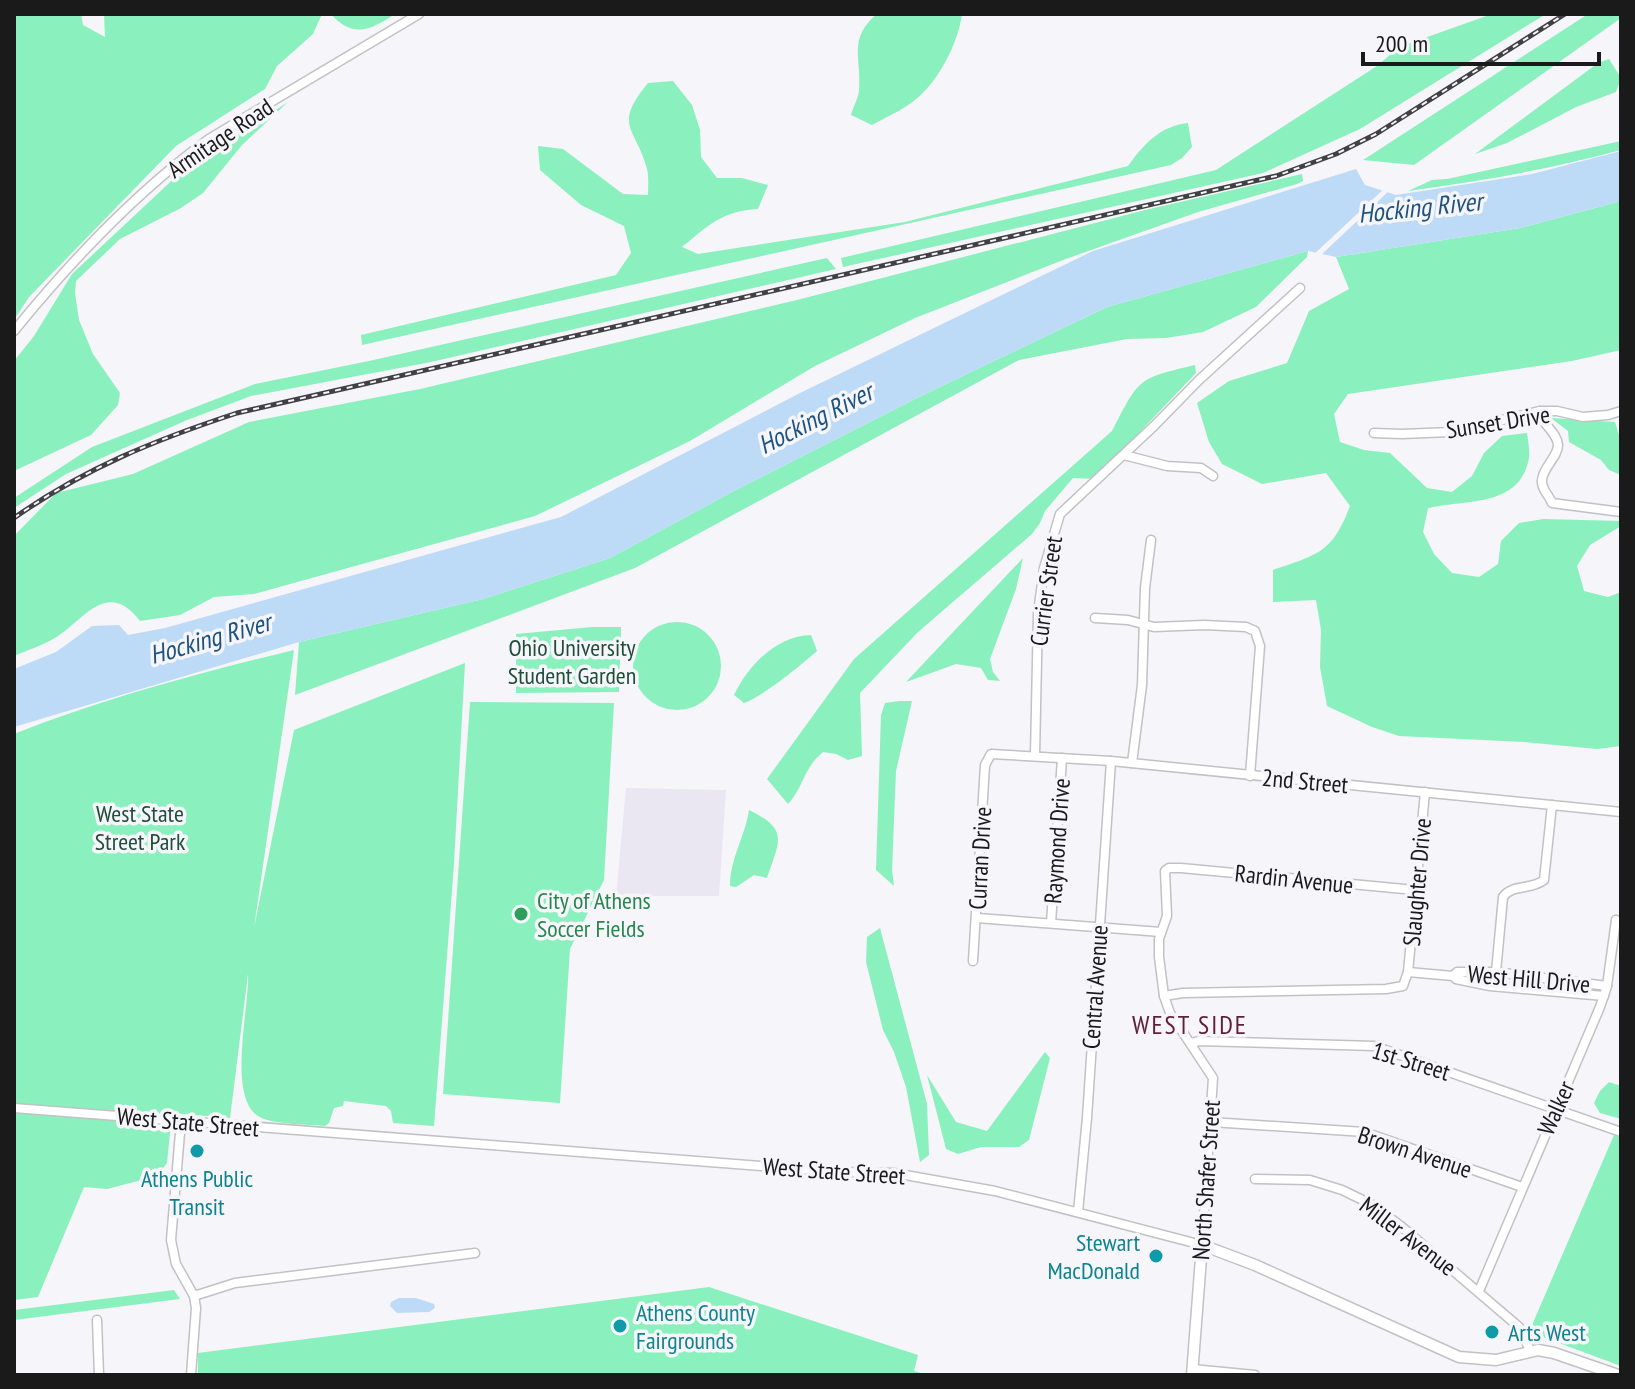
<svg xmlns="http://www.w3.org/2000/svg" width="1635" height="1389" font-family="'PT Sans Narrow',sans-serif">
<style>
.built{fill:#eae7f2}
.green{fill:#8af0be}
.water{fill:#bddaf7}
.pier{fill:#f6f5f9}
.lines{fill:none;stroke-linecap:round;stroke-linejoin:round}
.minor-casing{stroke:#c2c1c4;stroke-width:11}
.tertiary-casing{stroke:#c2c1c4;stroke-width:13}
.minor{stroke:#fff;stroke-width:8}
.tertiary{stroke:#fff;stroke-width:10}
.rail-casing{stroke:#414143;stroke-width:5}
.rail{stroke:#f6f5f9;stroke-width:2;stroke-dasharray:6;stroke-linecap:butt}
.leisure-dot{fill:#2e9e5b;stroke:#f6f5f9;stroke-width:3}
.culture-dot{fill:#0f9aa8;stroke:#f6f5f9;stroke-width:3}
.labels{text-anchor:middle;dominant-baseline:central;stroke-width:7;stroke-linejoin:round;paint-order:stroke}
.street-label{font-size:24px;fill:#1a1a1b;stroke:#f6f5f9}
.park-label{font-size:24px;fill:#1e4d38;stroke:#f6f5f9}
.leisure-label{font-size:24px;fill:#27864d;stroke:#f6f5f9;text-anchor:start}
.culture-label{font-size:24px;fill:#0d838f;stroke:#f6f5f9;text-anchor:start}
.water-label{font-size:26px;font-style:italic;fill:#1d5281;stroke:#f6f5f9}
.neighbourhood-label{font-size:26px;letter-spacing:2px;fill:#601e3a;stroke:#f6f5f9}
</style>
<rect width="100%" height="100%" fill="#f6f5f9"/>
<polygon class="built" points="626,788 726,790 719,896 616,896"/>
<g class="green">
<polygon points="14,14 81,14 83,25 105,37 104,14 322,14 313,34 277,66 265,89 176,146 29,297 14,320"/>
<path d="M331 14H395C371 30 353 39 331 14Z"/>
<path d="M877 14H962C958 43 939 81 915 100 903 110 886 117 872 125L851 115C853 107 858 99 859 91 862 58 847 39 877 14Z"/>
<polygon points="1492,14 1546,14 1360,129 1263,173 843,267 841,258 1216,170 1377,66 1399,47"/>
<polygon points="1588,14 1621,14 1621,18 1414,165 1363,160"/>
<polygon points="1609,59 1621,78 1616,92 1576,107 1507,143 1475,154 1598,63"/>
<path d="M673 81 692 105 700 130 701 157 717 178H742L768 185 758 209C722 211 709 225 682 247L698 254 905 222 1128 166C1144 144 1160 126 1188 123L1192 147 1182 158 1171 165 362 345 361 335 616 275 631 253 624 226 581 205 540 170 538 146 563 149 623 194 648 195C648 187 649 177 647 169 636 127 612 127 648 83Z"/>
<polygon points="288,102 242,145 203,193 181,208 120,239 76,281 75,293 79,320 93,354 120,393 118,405 91,435 14,471 14,361 34,336 72,274 182,171"/>
<path d="M1621 141V150C1551 169 1481 181 1408 191L1432 180 1447 179Z"/>
<path d="M1302 174 1303 181 1297 184 1198 212 1063 260 915 318 815 366 690 441 535 516 254 594 214 597 180 615 140 621C107 578 84 620 55 638 43 645 28 650 14 656V536L56 493 133 474 249 422 420 389 801 299 1145 210Z"/>
<path d="M1621 201V350L1572 361 1348 394 1334 414 1340 442 1364 450 1390 453 1427 488 1452 492 1472 476 1484 453 1502 436 1527 433C1528 440 1530 451 1529 458 1520 508 1465 499 1428 508L1423 532 1434 554 1452 573 1479 577 1498 564 1501 541 1519 523 1543 519 1621 521V526L1590 545 1577 566 1584 591 1608 597 1621 592V746L1597 749 1524 742 1399 736 1372 727 1327 706 1320 667 1321 630 1316 600 1273 602V570C1319 554 1332 553 1350 506L1326 473 1262 484 1222 464 1209 442 1197 403 1229 381 1287 363 1309 311 1349 289 1336 257 1520 228Z"/>
<polygon points="1308,251 1307,257 1256,307 1203,332 1166,338 1127,339 1019,360 635,568 295,695 299,642 483,599 610,558 732,492 919,397 1107,307"/>
<polygon points="827,258 836,269 431,362 251,396 187,420 66,474 14,508 14,498 92,447 255,384 369,361"/>
<path d="M1195 365 1196 373 1095 479 1073 478 1045 511 1040 523 1032 534 918 632 860 693 862 756 848 760 836 754 823 752C803 768 804 787 788 804L767 779 854 659 1112 431C1140 378 1136 379 1195 365Z"/>
<polygon points="1551,418 1615,422 1621,442 1621,475 1609,470 1601,460 1569,442 1568,431"/>
<polygon points="1023,558 1016,589 990,659 993,672 1000,681 988,680 981,668 956,664 906,682"/>
<circle cx="677" cy="666" r="44"/>
<polygon points="592,627 621,627 619,692 516,693 516,634"/>
<path d="M811 635 817 651C800 666 763 696 744 703L734 695C748 665 777 636 811 635Z"/>
<path d="M294 650 254 928 294 730 465 663 454 864 434 1126 393 1123 391 1111 386 1106 344 1101 343 1106 334 1108 329 1123 325 1126C306 1124 282 1125 264 1119 224 1106 250 1007 248 974L230 1118 172 1113 167 1163 157 1176 107 1189 84 1187 38 1297 14 1300V734C105 698 199 673 294 650Z"/>
<polygon points="899,701 912,701 896,771 892,870 894,886 876,870 881,715 885,703"/>
<polygon points="470,702 614,703 604,880 570,949 560,1103 443,1094"/>
<path d="M749 810C790 830 779 841 767 878L754 875 736 887 730 886C730 858 745 837 749 810Z"/>
<polygon points="880,928 927,1104 929,1155 920,1162 906,1087 894,1052 883,1030 866,962 867,937"/>
<polygon points="1045,1052 1050,1058 1029,1140 1019,1147 981,1147 958,1154 946,1149 927,1075 956,1122 987,1131"/>
<polygon points="1609,1082 1621,1086 1621,1119 1600,1113 1594,1103 1600,1091"/>
<polygon points="1614,1135 1621,1138 1621,1366 1529,1332"/>
<polygon points="709,1287 918,1355 914,1371 927,1375 198,1375 198,1353"/>
<polygon points="174,1290 180,1299 14,1320 14,1310"/>
</g>
<g class="water">
<polygon points="1621,151 1621,201 1520,228 1336,257 1308,251 1107,307 919,397 732,492 610,558 483,599 299,642 14,727 14,669 56,652 92,626 119,625 128,635 165,628 561,517 800,393 1093,251 1356,169 1365,185 1396,195 1532,174"/>
<polygon points="399,1298 416,1298 434,1304 435,1308 429,1312 397,1313 390,1306 391,1302"/>
</g>
<polygon class="pier" points="1386,187 1391,189 1319,257 1312,256"/>
<g class="lines">
<defs>
<g id="minor">
<path d="M14 331C71 261 136 192 209 139L419 14"/>
<path d="M1540 411C1541 425 1557 431 1558 445 1558 457 1543 467 1542 480 1541 489 1549 495 1552 503L1621 512"/>
<polyline points="1374,433 1402,434 1451,432 1540,411 1557,411 1583,417 1608,415 1621,411"/>
<polyline points="1124,455 1167,466 1201,468 1213,476"/>
<polyline points="1095,618 1128,620 1154,627 1204,625 1246,627 1255,631 1260,646 1250,776"/>
<polyline points="1035,755 1038,613 1044,568 1060,514 1154,426 1199,380 1300,288"/>
<polyline points="1132,763 1142,685 1145,588 1151,540"/>
<polyline points="977,918 1161,932"/>
<polyline points="1051,923 1062,758"/>
<polyline points="973,961 985,765 991,754 1111,761 1621,812"/>
<polyline points="1408,972 1453,976 1456,979 1490,986 1604,996"/>
<path d="M1496 972 1503 897C1512 884 1532 890 1544 880L1552 805"/>
<polyline points="1453,976 1457,972 1496,972 1607,986"/>
<polyline points="1164,996 1183,993 1386,989 1403,986 1408,972 1425,792"/>
<polyline points="1191,1043 1199,1041 1374,1046 1621,1132"/>
<polyline points="14,1108 838,1172 894,1173 995,1191 1202,1245 1213,1078 1170,1013 1164,996 1159,957 1159,939 1167,916 1165,871 1169,868 1181,868 1415,890"/>
<polyline points="181,1121 171,1240 176,1264 194,1296 196,1308 191,1375"/>
<polyline points="1211,1122 1364,1132 1522,1187"/>
<polyline points="1255,1179 1310,1180 1342,1190 1371,1204 1402,1227 1519,1327 1530,1350"/>
<polyline points="1078,1212 1087,1118 1111,761"/>
<polyline points="1479,1291 1600,1007 1607,986 1616,920"/>
<polyline points="194,1296 235,1283 475,1253"/>
<polyline points="97,1320 99,1375"/>
<polyline points="1192,1369 1255,1375"/>
</g>
<polyline id="tertiary" points="1192,1375 1202,1245 1255,1265 1459,1357 1496,1360 1538,1350 1554,1353 1618,1375"/>
</defs>
<use href="#minor" class="minor-casing"/>
<use href="#tertiary" class="tertiary-casing"/>
<use href="#minor" class="minor"/>
<use href="#tertiary" class="tertiary"/>
<defs>
<path id="rail" d="M14 518C85 468 155 440 237 413L1276 176 1336 154 1376 134 1565 14"/>
</defs>
<use href="#rail" class="rail-casing"/>
<use href="#rail" class="rail"/>
</g>
<circle class="leisure-dot" cx="521" cy="914" r="8"/>
<g class="culture-dot">
<circle cx="197" cy="1151" r="8"/>
<circle cx="1156" cy="1256" r="8"/>
<circle cx="620" cy="1326" r="8"/>
<circle cx="1492" cy="1332" r="8"/>
</g>
<g class="labels">
<g class="street-label">
<text transform="translate(220 138) rotate(-34)">Armitage Road</text>
<text transform="translate(1498 422) rotate(-9)">Sunset Drive</text>
<text transform="translate(1046 591) rotate(-82)">Currier Street</text>
<text transform="translate(1305 781) rotate(5)">2nd Street</text>
<text transform="translate(1057 841) rotate(-86)">Raymond Drive</text>
<text transform="translate(980 858) rotate(-87)">Curran Drive</text>
<text transform="translate(1294 879) rotate(6)">Rardin Avenue</text>
<text transform="translate(1417 882) rotate(-85)">Slaughter Drive</text>
<text transform="translate(1529 979) rotate(5)">West Hill Drive</text>
<text transform="translate(1095 987) rotate(-86)">Central Avenue</text>
<text transform="translate(1411 1061) rotate(17)">1st Street</text>
<text transform="translate(1556 1108) rotate(-66)">Walker</text>
<text transform="translate(188 1122) rotate(5)">West State Street</text>
<text transform="translate(1415 1152) rotate(18)">Brown Avenue</text>
<text transform="translate(834 1171) rotate(4)">West State Street</text>
<text transform="translate(1206 1180) rotate(-86)">North Shafer Street</text>
<text transform="translate(1408 1236) rotate(37)">Miller Avenue</text>
</g>
<g class="park-label">
<text x="572" y="647">Ohio University<tspan x="572" dy="28">Student Garden</tspan></text>
<text x="140" y="813">West State<tspan x="140" dy="28">Street Park</tspan></text>
</g>
<g class="leisure-label">
<text x="537" y="900">City of Athens<tspan x="537" dy="28">Soccer Fields</tspan></text>
</g>
<g class="culture-label">
<text x="197" y="1178" text-anchor="middle">Athens Public<tspan x="197" dy="28">Transit</tspan></text>
<text x="1140" y="1242" text-anchor="end">Stewart<tspan x="1140" dy="28">MacDonald</tspan></text>
<text x="636" y="1312">Athens County<tspan x="636" dy="28">Fairgrounds</tspan></text>
<text x="1508" y="1332">Arts West</text>
</g>
<g class="water-label">
<text transform="translate(1420 207) rotate(-6)">Hocking River</text>
<text transform="translate(815 418) rotate(-27)">Hocking River</text>
<text transform="translate(210 638) rotate(-16)">Hocking River</text>
</g>
<g class="neighbourhood-label">
<text x="1190" y="1024">WEST SIDE</text>
</g>
</g>
<rect width="1635" height="1389" fill="none" stroke="#1a1a1b" stroke-width="32"/>
<path d="M1363 52v12h236v-12" fill="none" stroke="#1a1a1b" stroke-width="4"/>
<text x="1375" y="52" font-size="24" fill="#1a1a1b" stroke="#f6f5f9" stroke-width="6" paint-order="stroke">200 m</text>
</svg>
